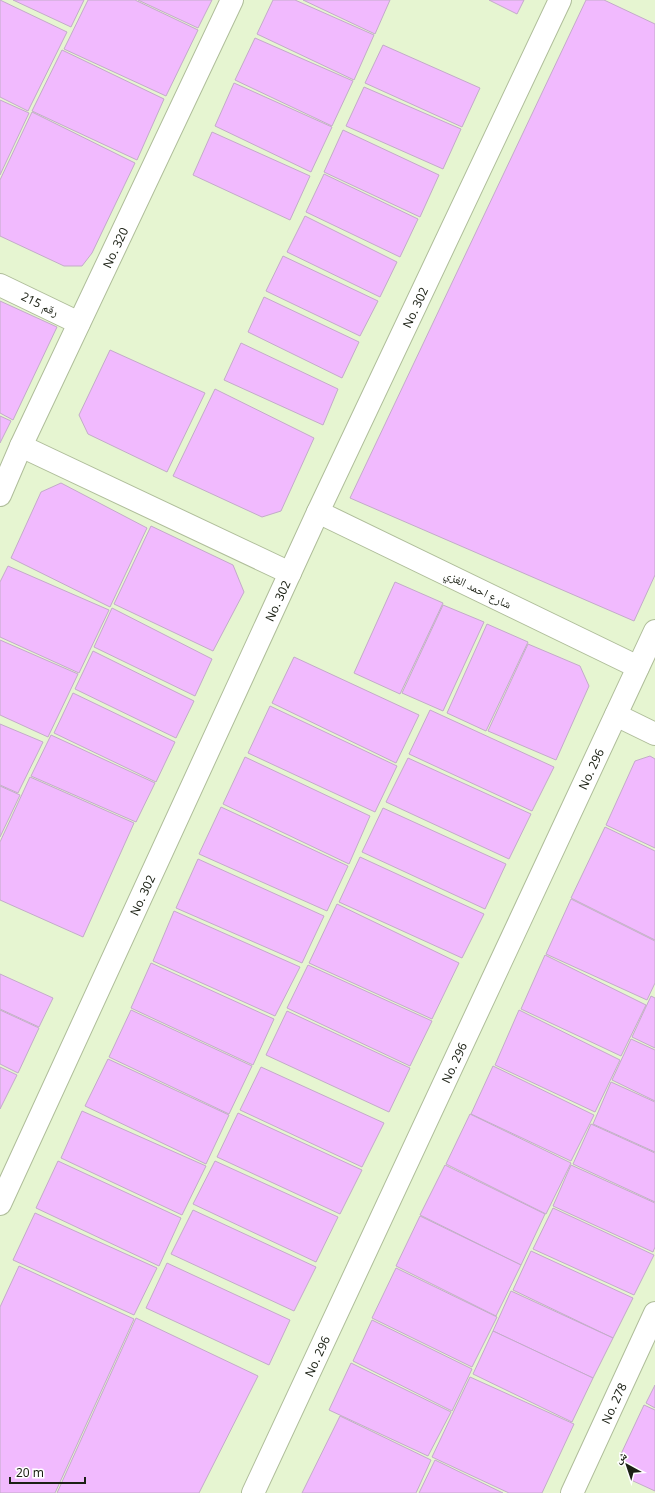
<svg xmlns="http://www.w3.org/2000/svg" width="655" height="1493" font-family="'Noto Sans','Noto Naskh Arabic',sans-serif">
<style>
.building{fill:#f1bafe;stroke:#c3abc9}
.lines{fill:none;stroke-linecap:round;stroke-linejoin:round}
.minor-casing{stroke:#afbd9a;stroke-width:24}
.minor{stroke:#fff;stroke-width:22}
.labels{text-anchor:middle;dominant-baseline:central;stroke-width:4;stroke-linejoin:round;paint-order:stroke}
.street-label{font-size:12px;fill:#1c2115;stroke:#fff}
</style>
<rect width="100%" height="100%" fill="#e6f5d1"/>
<g class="building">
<polygon points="0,0 67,32 28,111 0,97"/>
<polygon points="13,0 84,0 71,27"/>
<polygon points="88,0 135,0 198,30 166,96 64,49"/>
<polygon points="138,0 212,0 198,28"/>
<polygon points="273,0 295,0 374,35 354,80 257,34"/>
<polygon points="303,0 390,0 375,34"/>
<polygon points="489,0 524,0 517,14"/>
<polygon points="586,0 604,0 655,24 655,575 634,621 350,498"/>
<polygon points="255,38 353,81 332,126 235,80"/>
<polygon points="383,45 480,88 462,127 365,83"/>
<polygon points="62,50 164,99 137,160 32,111"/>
<polygon points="234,83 332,127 311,172 215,126"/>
<polygon points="364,87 461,129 443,169 346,126"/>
<polygon points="0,100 29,113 0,175"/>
<polygon points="32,112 135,163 92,253 82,266 64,266 0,236 0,180"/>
<polygon points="343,130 439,175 420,217 324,172"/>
<polygon points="212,132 310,176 290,220 193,175"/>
<polygon points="324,174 418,219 400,257 306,212"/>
<polygon points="305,216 397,262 380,297 287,252"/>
<polygon points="283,256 378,301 360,336 266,291"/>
<polygon points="264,297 359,342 342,378 248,332"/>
<polygon points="0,301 57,327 13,420 0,413"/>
<polygon points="241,343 338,389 323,425 224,380"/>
<polygon points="110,350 205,393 167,472 88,434 79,415"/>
<polygon points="215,389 314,438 281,511 262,517 173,476"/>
<polygon points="0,416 11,421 0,443"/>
<polygon points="61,483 147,528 110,607 11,558 41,492"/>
<polygon points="151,526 233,565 244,592 213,651 114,604"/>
<polygon points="8,566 109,610 79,673 0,637 0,582"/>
<polygon points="395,582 443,603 400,694 354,673"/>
<polygon points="443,605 484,622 443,711 402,693"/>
<polygon points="112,608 212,659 195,696 94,647"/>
<polygon points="487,624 528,642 486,731 447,713"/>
<polygon points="0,640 78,674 48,737 0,715"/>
<polygon points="528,644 580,666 589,686 556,760 488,731"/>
<polygon points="93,651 194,701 176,738 75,689"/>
<polygon points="294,657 419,715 396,763 272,703"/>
<polygon points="73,693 175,742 156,782 54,733"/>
<polygon points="270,706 397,766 375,812 248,753"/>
<polygon points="430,710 554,767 532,811 409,754"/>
<polygon points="0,724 43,742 18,793 0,785"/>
<polygon points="51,735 155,783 136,822 31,776"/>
<polygon points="650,756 655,759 655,848 606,825 635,761"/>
<polygon points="245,757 370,816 349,864 223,804"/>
<polygon points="408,758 531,814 509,859 386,802"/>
<polygon points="30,777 134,823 83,937 0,900 0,842"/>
<polygon points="0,786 20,795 0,837"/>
<polygon points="221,807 348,866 327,911 199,854"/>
<polygon points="383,808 506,864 485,909 362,852"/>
<polygon points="605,827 655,851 655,940 571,898"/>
<polygon points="360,857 484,914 462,958 339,902"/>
<polygon points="198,859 324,916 302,963 176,908"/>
<polygon points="571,899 655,941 655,983 647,1000 546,954"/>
<polygon points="337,904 459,963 432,1019 309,963"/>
<polygon points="174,911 300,967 275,1016 153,961"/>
<polygon points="545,955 646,1005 621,1056 521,1009"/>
<polygon points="151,963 274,1019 253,1065 131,1008"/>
<polygon points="308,965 432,1021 410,1066 287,1008"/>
<polygon points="0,974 53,998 39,1027 0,1009"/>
<polygon points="651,996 655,998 655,1048 632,1037"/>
<polygon points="0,1010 39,1028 18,1073 0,1064"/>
<polygon points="131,1010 252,1066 229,1114 109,1057"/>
<polygon points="519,1010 620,1060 595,1112 495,1065"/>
<polygon points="287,1011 410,1068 389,1112 266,1055"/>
<polygon points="631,1039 655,1050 655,1101 612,1080"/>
<polygon points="108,1059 229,1115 206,1164 85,1106"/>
<polygon points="493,1066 594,1115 571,1161 471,1114"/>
<polygon points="0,1067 17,1075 0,1109"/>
<polygon points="261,1067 384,1123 362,1167 240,1110"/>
<polygon points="611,1082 655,1102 655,1152 593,1124"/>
<polygon points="82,1111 206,1166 182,1215 61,1158"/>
<polygon points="238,1113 362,1170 340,1214 217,1157"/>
<polygon points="470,1114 571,1163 546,1214 446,1164"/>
<polygon points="591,1124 655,1153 655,1202 573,1164"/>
<polygon points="58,1161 181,1218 159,1266 36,1208"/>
<polygon points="215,1161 338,1217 316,1262 193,1204"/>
<polygon points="445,1165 545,1214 521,1265 420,1215"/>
<polygon points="571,1165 655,1203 655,1247 653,1252 553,1206"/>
<polygon points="553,1208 654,1255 634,1295 533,1249"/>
<polygon points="193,1210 316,1267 294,1311 171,1254"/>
<polygon points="35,1213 157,1268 134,1315 13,1260"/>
<polygon points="420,1216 521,1265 496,1316 396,1266"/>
<polygon points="531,1251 633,1298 613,1338 513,1290"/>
<polygon points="167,1263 290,1320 269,1365 146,1308"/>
<polygon points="19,1266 134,1319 55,1493 0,1493 0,1307"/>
<polygon points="396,1268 497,1317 472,1367 372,1318"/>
<polygon points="511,1291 613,1338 593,1378 493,1331"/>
<polygon points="136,1318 258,1376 199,1493 57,1493"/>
<polygon points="372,1320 472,1369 452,1411 353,1361"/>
<polygon points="493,1331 593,1378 572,1422 473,1374"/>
<polygon points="351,1363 451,1412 428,1456 329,1410"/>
<polygon points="470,1377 574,1424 542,1493 509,1493 432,1457"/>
<polygon points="655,1385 655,1408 646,1403"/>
<polygon points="644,1405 655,1410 655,1491 631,1480 621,1454"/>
<polygon points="340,1416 431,1460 416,1493 302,1493"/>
<polygon points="435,1460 503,1493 419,1493"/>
</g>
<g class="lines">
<defs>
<g id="minor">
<polyline points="0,285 79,323"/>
<polyline points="21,446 290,573"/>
<path id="s1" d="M0 495 21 446 232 0"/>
<polyline points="318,512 638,667"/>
<polyline points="616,715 655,734"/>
<path id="s2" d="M0 1204 318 512 560 0"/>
<path id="s3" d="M253 1493 655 631"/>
<path id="s4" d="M572 1493 655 1313"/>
</g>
</defs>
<use href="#minor" class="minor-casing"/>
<use href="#minor" class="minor"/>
</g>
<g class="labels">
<g class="street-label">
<text stroke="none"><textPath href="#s1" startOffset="273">No. 320</textPath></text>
<text transform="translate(40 304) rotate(26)">رقم 215</text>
<text stroke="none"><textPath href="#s2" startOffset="988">No. 302</textPath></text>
<text transform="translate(478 589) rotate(26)">شارع احمد الغزي</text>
<text stroke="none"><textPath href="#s2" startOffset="664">No. 302</textPath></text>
<text stroke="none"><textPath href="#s3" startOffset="799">No. 296</textPath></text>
<text stroke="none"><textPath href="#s2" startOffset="340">No. 302</textPath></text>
<text stroke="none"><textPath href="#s3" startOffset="475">No. 296</textPath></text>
<text stroke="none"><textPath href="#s3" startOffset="151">No. 296</textPath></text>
<text stroke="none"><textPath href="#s4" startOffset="99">No. 278</textPath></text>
</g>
</g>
<g transform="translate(627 1465) rotate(320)" stroke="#ffffff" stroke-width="3" paint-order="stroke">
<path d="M0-3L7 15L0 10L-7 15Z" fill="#1c2115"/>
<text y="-6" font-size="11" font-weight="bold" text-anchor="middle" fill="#1c2115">ش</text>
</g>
<path d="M10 1477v6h75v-6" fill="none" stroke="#1c2115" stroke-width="2"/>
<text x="16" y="1477" font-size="12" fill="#1c2115" stroke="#ffffff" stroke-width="3" paint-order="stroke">20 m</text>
</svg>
